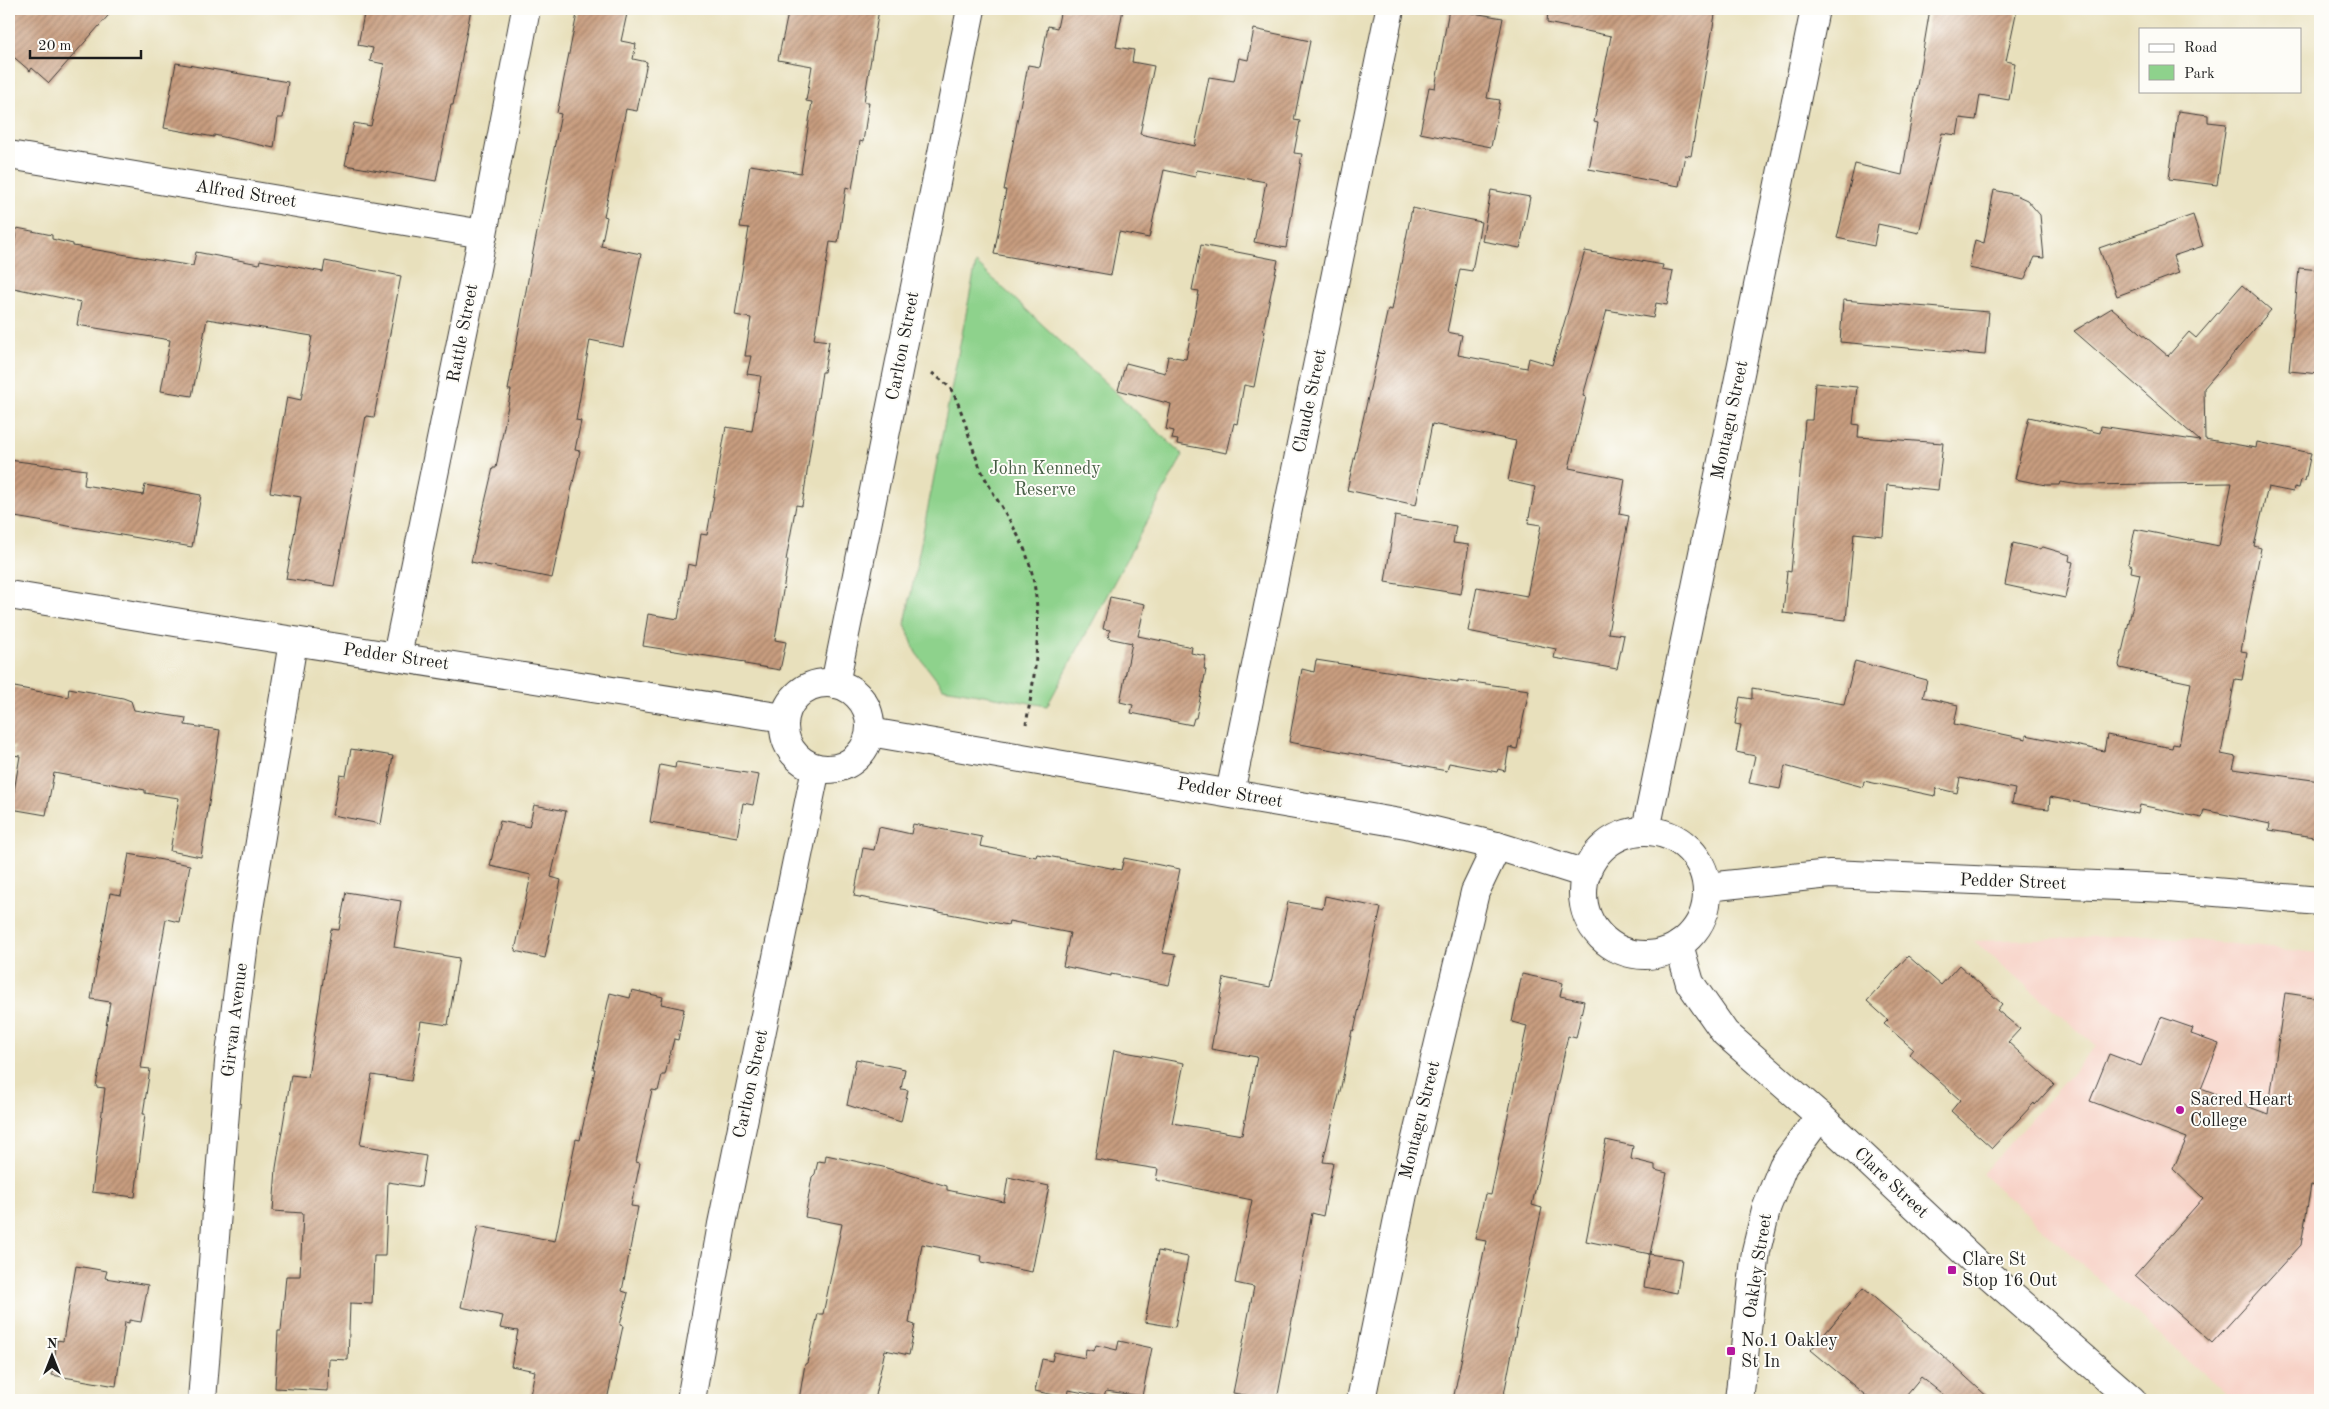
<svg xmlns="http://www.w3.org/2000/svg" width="2329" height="1409" font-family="'Old Standard TT',serif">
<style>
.built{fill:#f7d1c6}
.green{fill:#8ed28c;stroke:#557754}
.building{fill:url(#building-hatch)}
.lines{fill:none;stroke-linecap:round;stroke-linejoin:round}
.minor-casing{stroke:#3b3934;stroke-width:30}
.path{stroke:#3b3934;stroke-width:3;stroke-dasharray:4 4;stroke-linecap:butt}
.minor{stroke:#fff;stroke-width:28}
.poi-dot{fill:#b5179e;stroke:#fdfcf7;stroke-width:2}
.labels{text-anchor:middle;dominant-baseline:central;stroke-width:4;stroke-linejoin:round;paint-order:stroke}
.street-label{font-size:18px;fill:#1c1c1c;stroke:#fdfcf7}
.park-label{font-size:18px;fill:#445c43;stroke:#fdfcf7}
.poi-label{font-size:18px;fill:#1c1c1c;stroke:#fdfcf7;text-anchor:start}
</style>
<defs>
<pattern id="building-hatch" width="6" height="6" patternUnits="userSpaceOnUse" patternTransform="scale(1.25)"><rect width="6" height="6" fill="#c89d7f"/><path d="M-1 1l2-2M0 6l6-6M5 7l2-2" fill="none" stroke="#a27f67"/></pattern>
</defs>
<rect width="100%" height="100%" fill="#fdfcf7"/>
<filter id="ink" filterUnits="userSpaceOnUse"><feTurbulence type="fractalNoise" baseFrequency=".02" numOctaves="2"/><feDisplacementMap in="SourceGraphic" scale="10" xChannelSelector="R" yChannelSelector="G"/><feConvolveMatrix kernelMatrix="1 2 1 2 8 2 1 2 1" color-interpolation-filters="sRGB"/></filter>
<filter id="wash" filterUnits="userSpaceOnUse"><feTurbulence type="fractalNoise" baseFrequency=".0096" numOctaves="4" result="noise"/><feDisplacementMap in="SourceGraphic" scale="20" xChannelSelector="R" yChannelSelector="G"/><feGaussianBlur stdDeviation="1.12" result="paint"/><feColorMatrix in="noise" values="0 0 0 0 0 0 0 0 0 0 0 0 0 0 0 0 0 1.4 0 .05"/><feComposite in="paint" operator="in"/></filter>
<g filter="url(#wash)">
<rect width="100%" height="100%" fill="#e8e0bc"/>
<polygon class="built" points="2147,935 2320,953 2320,1400 2232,1400 1982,1174 2096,1046 1974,941"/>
<polygon class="green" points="976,263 1183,455 1047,706 943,688 916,653 905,624"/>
<g id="blocks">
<g class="building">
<polygon points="9,9 114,9 49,83 32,68 30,71 9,53"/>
<polygon points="365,9 471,9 453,105 451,105 436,181 345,165 354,123 371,126 384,64 370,61 373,48 358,45"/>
<polygon points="578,9 628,9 621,41 636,44 633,59 647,62 637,111 626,109 604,216 607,217 601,246 641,254 623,347 590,340 576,420 581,421 575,450 580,451 552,578 471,562 493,468 496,468 511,390 508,390 533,252 561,114 557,113"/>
<polygon points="789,9 879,9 864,102 869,102 863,142 860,141 852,189 846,187 838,243 830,242 814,339 829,341 824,372 822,372 802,506 796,505 786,560 788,560 775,640 786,642 780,670 745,664 745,662 643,646 648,614 678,619 688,564 696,566 701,534 707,535 726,427 752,431 761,376 747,374 751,356 745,356 751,318 735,315 749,228 740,227 750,165 801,173 812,102 806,101 812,66 778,60"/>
<polygon points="1061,9 1123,9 1116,47 1134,50 1132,62 1154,66 1140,134 1195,146 1209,77 1234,81 1239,58 1248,60 1254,29 1310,41 1294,120 1300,121 1294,153 1302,154 1286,248 1254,242 1266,182 1197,170 1195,177 1164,170 1149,238 1119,232 1111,275 994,254 1006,190 1004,190 1028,65 1040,67 1048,26 1057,28"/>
<polygon points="1449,9 1503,18 1487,98 1500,100 1491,147 1420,133 1429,87 1435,88"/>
<polygon points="1548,9 1716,9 1691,156 1685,155 1679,186 1589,169 1598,123 1594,122 1611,36 1547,23"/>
<polygon points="1930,9 2017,9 2006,61 2015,63 2009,100 1980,95 1976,120 1960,118 1957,135 1942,133 1919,233 1878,224 1874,246 1837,238 1855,164 1902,175"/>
<polygon points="176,63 288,82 283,118 278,118 274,148 214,135 214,137 164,128"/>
<polygon points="2178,111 2208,115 2208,122 2226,124 2217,185 2169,179"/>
<polygon points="1491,190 1530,197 1520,248 1482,241"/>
<polygon points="1994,190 2016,195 2027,200 2040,215 2044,258 2035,257 2024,280 1969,268 1975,240 1984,243"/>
<polygon points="1412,208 1481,222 1472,271 1460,269 1447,332 1462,335 1458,355 1527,368 1529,358 1552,365 1585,251 1663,265 1662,269 1673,271 1667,305 1656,303 1653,318 1607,310 1583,396 1586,397 1569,468 1625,479 1619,514 1629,516 1608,633 1624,635 1617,669 1554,658 1556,649 1468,631 1477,587 1527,596 1541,525 1528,523 1535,487 1508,481 1516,441 1432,424 1416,505 1347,490 1388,309 1392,310"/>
<polygon points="2193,215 2203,246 2173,256 2179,273 2117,296 2099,248"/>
<polygon points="17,228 52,235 52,239 73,244 73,246 193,266 196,252 259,264 260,260 323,272 325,261 401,276 374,417 366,416 334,586 286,579 301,497 270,492 287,397 301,400 312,336 207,319 192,396 161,391 170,340 77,325 81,302 9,287 9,271"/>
<polygon points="1201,245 1278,260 1263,330 1265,331 1254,387 1244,385 1237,424 1234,423 1227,453 1177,444 1178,440 1172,439 1174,431 1166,429 1171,404 1118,390 1126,363 1165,373 1168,356 1186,359 1199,291 1192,290"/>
<polygon points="2299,268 2320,270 2320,374 2289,371"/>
<polygon points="2242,285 2271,310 2204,388 2205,439 2256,448 2257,442 2311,453 2305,481 2301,480 2299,488 2294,487 2293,492 2268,487 2254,546 2261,548 2241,651 2247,652 2242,680 2235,679 2221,754 2236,757 2233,769 2320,781 2320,838 2269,830 2270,824 2204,810 2202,818 2140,805 2138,814 2050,797 2049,809 2039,808 2012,803 2015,789 1960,778 1957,793 1936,788 1935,796 1864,781 1863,787 1785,766 1780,789 1749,783 1755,756 1736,752 1741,725 1735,724 1740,697 1752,699 1752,688 1844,704 1855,661 1927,680 1923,697 1958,705 1954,724 2026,739 2026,735 2104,751 2107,735 2172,748 2173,744 2179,745 2191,683 2120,668 2119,665 2140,574 2131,572 2132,566 2128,564 2135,529 2219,546 2232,483 2080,485 2060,482 2059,485 2046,485 2015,479 2029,417 2100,433 2101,426 2200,441 2074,331 2112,308 2168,356 2189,332 2196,338"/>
<polygon points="1843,300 1989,312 1985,355 1840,342"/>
<polygon points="1815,383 1857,387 1853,424 1859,425 1858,437 1943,443 1938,490 1887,485 1883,536 1854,533 1846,620 1783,613 1787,571 1791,572 1805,420 1812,420"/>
<polygon points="9,460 86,470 84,485 143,495 145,485 201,495 192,547 9,516"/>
<polygon points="1395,516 1456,526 1453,543 1469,545 1461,594 1385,582"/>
<polygon points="2013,543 2039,549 2043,547 2070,555 2069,561 2073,562 2065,598 2005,585"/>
<polygon points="1110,597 1145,604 1138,636 1192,647 1191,653 1206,656 1204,669 1206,670 1196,718 1194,718 1192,725 1131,713 1133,705 1120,702 1132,643 1108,638 1110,630 1103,629"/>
<polygon points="1316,660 1458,682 1458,680 1529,690 1517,749 1509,747 1505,771 1498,769 1497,772 1449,763 1447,771 1289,742 1302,669 1314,672"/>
<polygon points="9,686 68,697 69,688 123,698 131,701 134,710 186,718 185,725 220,730 201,857 170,851 179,798 145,793 145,790 54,773 46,815 11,809 20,756 13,755 15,747 9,746"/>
<polygon points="351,749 393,756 381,824 332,815 340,775 346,776"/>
<polygon points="676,762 759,775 753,805 743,803 737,837 650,822 660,765 675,768"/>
<polygon points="534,805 566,811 551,877 561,880 545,958 515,951 531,875 490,866 500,821 529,827"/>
<polygon points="913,824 982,837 980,846 1036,857 1037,854 1121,870 1124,858 1180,869 1163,953 1176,955 1169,985 1111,974 1111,976 1063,966 1070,933 1009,921 1008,925 854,896 863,848 874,850 879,827 911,834"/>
<polygon points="129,854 190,865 179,922 166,919 150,1009 141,1068 150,1069 143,1114 145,1114 135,1197 92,1192 105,1088 96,1087 110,1002 91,999 110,893 121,895"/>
<polygon points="346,892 401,901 394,947 459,958 448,1025 421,1021 411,1081 372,1075 360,1145 426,1156 421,1187 388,1182 385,1256 374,1256 372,1304 350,1303 348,1360 329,1359 328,1391 275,1388 278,1331 281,1331 286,1276 300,1276 303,1213 273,1211 276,1168 291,1075 308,1077 331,929 339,930"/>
<polygon points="1325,896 1381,908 1354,1031 1352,1030 1341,1087 1323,1162 1333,1163 1323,1216 1312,1213 1277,1400 1272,1400 1233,1393 1254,1287 1235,1283 1252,1200 1156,1180 1158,1169 1095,1159 1114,1050 1184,1063 1172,1123 1242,1135 1257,1057 1211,1049 1224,978 1270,987 1288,902 1323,908"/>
<polygon points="1908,956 1941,985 1959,965 2002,1004 1997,1010 2020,1029 2008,1042 2054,1084 2035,1105 2034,1103 1992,1148 1951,1111 1960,1100 1909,1054 1913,1049 1884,1024 1888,1020 1867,1001"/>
<polygon points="1522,974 1563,983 1560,996 1584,1001 1576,1038 1568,1036 1532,1205 1542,1208 1524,1289 1503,1400 1453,1400 1486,1241 1475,1239 1485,1194 1491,1195 1527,1026 1512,1022"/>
<polygon points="632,990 663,997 661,1004 684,1009 678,1040 674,1039 665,1075 662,1075 658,1091 652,1090 636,1162 640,1163 631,1206 638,1207 622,1291 628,1293 620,1325 623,1326 607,1400 529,1400 535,1371 511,1366 518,1331 500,1328 503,1316 461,1307 478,1226 555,1241 576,1139 580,1140 595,1069 593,1069 610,993 630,998"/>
<polygon points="2285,993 2320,998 2320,1187 2311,1185 2301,1245 2212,1343 2135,1275 2203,1198 2173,1169 2187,1138 2090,1101 2109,1054 2141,1066 2161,1017 2193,1028 2191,1034 2219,1044 2201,1089 2268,1114"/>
<polygon points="856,1059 905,1069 901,1089 908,1090 901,1122 847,1105"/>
<polygon points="1606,1140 1633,1146 1631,1159 1655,1165 1655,1170 1667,1173 1650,1254 1586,1241"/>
<polygon points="826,1155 883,1167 947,1186 947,1190 1004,1202 1008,1177 1049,1186 1032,1272 981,1262 982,1256 922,1244 909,1323 915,1325 909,1355 885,1350 874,1400 799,1400 805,1364 807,1363 818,1314 823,1314 842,1224 805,1217 812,1177 815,1174 818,1161 825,1162"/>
<polygon points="1158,1251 1188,1257 1175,1327 1145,1322"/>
<polygon points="1649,1254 1682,1259 1677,1293 1644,1287"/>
<polygon points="76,1266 107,1271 105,1278 148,1285 141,1322 129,1320 129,1323 125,1322 116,1386 52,1375 57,1340 63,1341"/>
<polygon points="1863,1288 1941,1354 1991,1400 1950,1400 1921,1377 1902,1400 1871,1400 1811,1350"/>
<polygon points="1119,1341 1152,1348 1142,1396 1106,1391 1104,1397 1069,1390 1068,1398 1035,1391 1042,1359 1052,1361 1054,1352 1085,1358 1086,1349 1094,1351 1096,1345 1117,1350"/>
</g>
</g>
</g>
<g filter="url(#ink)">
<use href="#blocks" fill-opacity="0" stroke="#3b3934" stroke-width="1"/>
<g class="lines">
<defs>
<g id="minor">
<polyline points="9,155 483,234"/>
<path d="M9 595C267 638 525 677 784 718"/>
<polyline points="397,656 483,234 526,9"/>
<circle cx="827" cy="726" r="43"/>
<polyline points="835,684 971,9"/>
<polyline points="870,732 1406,824 1497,846 1586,874"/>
<polyline points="1230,793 1390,9"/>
<polyline points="1646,830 1815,9"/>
<circle cx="1645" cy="893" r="62"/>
<polyline points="1707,887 1830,874 2168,888 2320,901"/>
<polyline points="1679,945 1690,983 1725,1033 1820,1116 1989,1275 2132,1400"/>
<polyline points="202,1400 229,1062 246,927 293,642"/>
<polyline points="691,1400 722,1224 816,768"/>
<polyline points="1361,1400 1404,1189 1475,892 1497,846"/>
<polyline points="1739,1400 1756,1251 1767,1206 1783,1166 1820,1116"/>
</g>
</defs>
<use href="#minor" class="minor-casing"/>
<path class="path" d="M932 373C938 378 948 384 952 391 963 410 970 443 979 465 993 498 1017 526 1028 559 1045 612 1036 671 1026 724"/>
<use href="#minor" class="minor"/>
</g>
</g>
<g class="poi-dot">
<circle cx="2180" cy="1110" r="5"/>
<rect x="1947" y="1265" width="10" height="10" rx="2.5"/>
<rect x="1726" y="1346" width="10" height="10" rx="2.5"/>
</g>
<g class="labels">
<g class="street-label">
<text transform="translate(246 194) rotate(9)">Alfred Street</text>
<text transform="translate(463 333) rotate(-79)">Rattle Street</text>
<text transform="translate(903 346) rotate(-79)">Carlton Street</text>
<text transform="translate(1310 401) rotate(-78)">Claude Street</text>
<text transform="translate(1730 420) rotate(-78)">Montagu Street</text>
<text transform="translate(396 657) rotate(8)">Pedder Street</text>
<text transform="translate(1230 793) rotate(10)">Pedder Street</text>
<text transform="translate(2013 882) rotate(2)">Pedder Street</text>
<text transform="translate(235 1020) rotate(-83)">Girvan Avenue</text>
<text transform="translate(751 1084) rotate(-78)">Carlton Street</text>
<text transform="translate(1420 1120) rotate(-76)">Montagu Street</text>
<text transform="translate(1891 1183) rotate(43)">Clare Street</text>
<text transform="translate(1758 1266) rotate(-81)">Oakley Street</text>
</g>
<g class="park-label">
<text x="1045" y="469">John Kennedy<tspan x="1045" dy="21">Reserve</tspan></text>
</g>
<g class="poi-label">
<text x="2190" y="1100">Sacred Heart<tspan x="2190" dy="21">College</tspan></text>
<text x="1962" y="1260">Clare St<tspan x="1962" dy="21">Stop 16 Out</tspan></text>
<text x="1741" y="1341">No.1 Oakley<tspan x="1741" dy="21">St In</tspan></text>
</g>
</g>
<rect width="2329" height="1409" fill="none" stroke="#fdfcf7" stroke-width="30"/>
<rect x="2139" y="28" width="162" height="65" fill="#fdfcf7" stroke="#a3a29f"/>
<rect x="2149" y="44" width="25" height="8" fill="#ffffff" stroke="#a3a29f"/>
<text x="2184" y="52" font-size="15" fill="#1c1c1c">Road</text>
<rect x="2149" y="65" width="25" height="15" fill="#8ed28c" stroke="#a3a29f"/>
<text x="2184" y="78" font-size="15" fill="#1c1c1c">Park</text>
<g transform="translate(52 1356)" stroke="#fdfcf7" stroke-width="4" paint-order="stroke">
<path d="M0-4L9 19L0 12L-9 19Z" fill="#1c1c1c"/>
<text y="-8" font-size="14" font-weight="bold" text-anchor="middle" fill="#1c1c1c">N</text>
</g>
<path d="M30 50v8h111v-8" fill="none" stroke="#1c1c1c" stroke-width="2.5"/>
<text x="38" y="50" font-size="15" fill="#1c1c1c" stroke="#fdfcf7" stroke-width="4" paint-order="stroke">20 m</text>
</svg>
